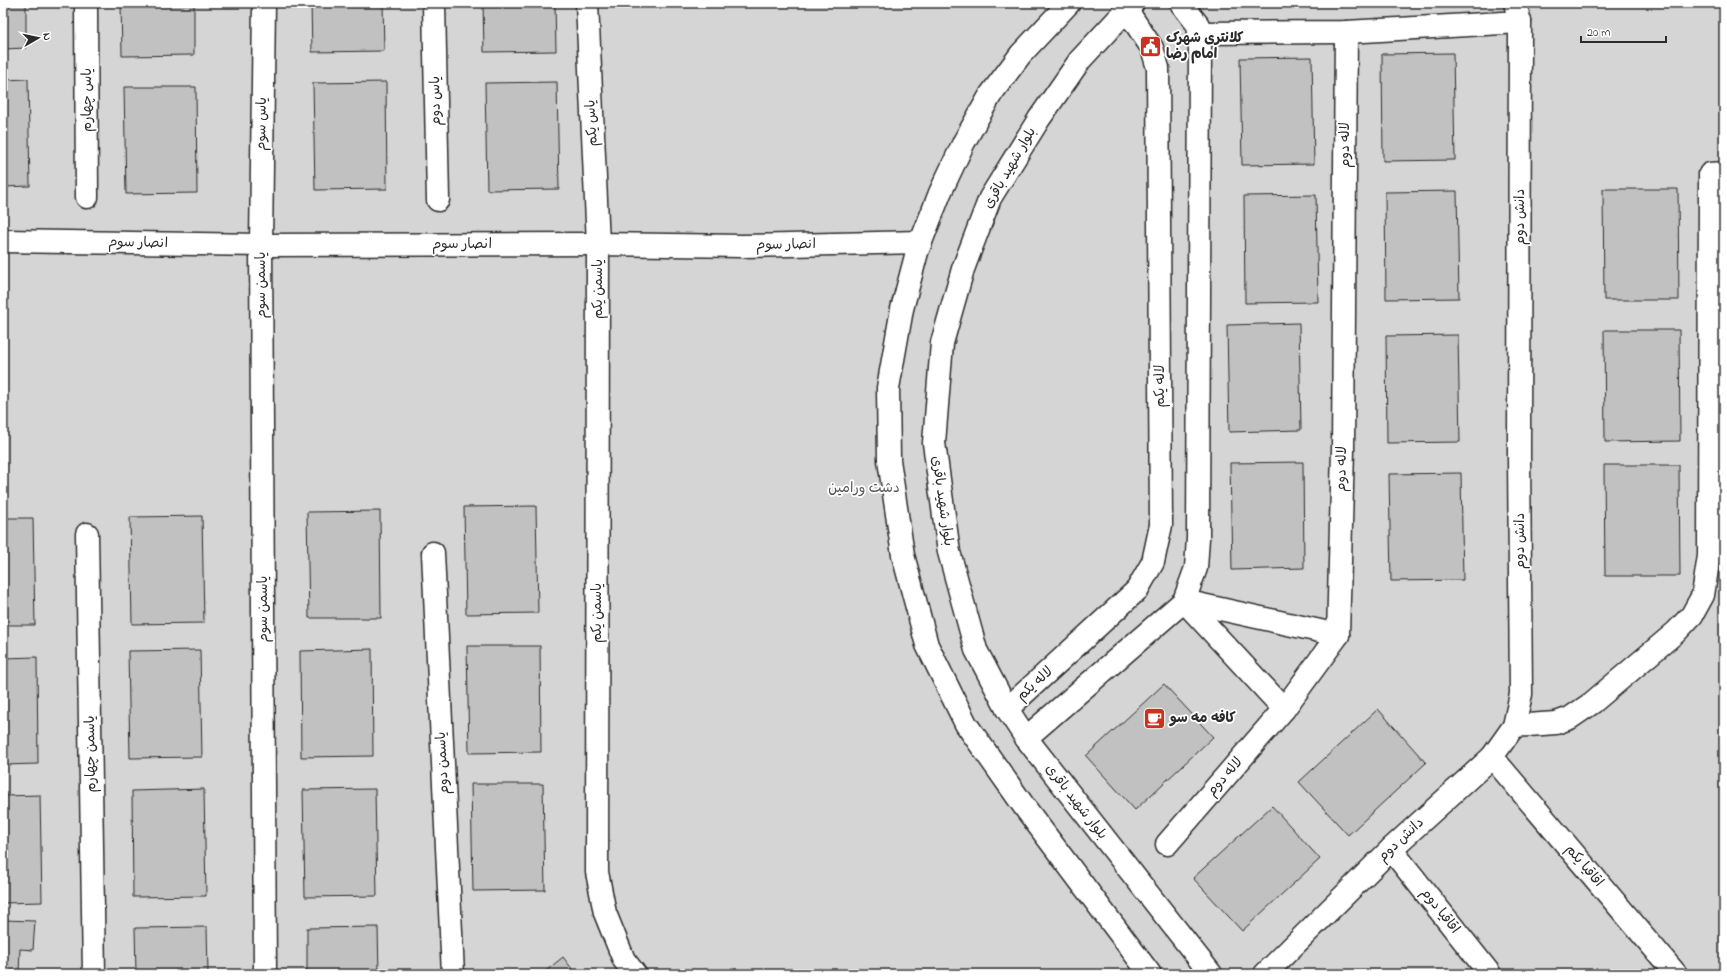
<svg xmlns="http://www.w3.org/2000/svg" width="1727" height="977" font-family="'Indie Flower','Playpen Sans Arabic',sans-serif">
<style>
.green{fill:#d5d5d5;stroke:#808080}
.building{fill:#c1c1c1;stroke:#2b2b2b}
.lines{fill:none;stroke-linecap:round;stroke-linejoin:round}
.minor-casing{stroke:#2b2b2b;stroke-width:25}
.tertiary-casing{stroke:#2b2b2b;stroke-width:25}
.minor{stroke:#fff;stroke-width:22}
.tertiary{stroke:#fff;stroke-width:22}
.labels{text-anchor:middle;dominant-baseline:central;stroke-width:3.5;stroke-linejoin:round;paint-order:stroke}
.poi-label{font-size:14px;font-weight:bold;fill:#2b2b2b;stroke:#fff;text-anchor:start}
.street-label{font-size:14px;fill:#2b2b2b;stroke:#fff}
.park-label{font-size:14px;fill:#565656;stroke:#fff}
</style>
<rect width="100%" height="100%" fill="#f2f2f2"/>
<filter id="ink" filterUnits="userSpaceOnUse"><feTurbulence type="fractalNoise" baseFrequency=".025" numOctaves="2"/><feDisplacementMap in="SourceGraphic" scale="8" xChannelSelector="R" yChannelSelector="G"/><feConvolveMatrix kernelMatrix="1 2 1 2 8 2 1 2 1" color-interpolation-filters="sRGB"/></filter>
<g filter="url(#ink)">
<rect class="green" x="3" y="3" width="1721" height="971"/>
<g class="building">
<polygon points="3,3 26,3 26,48 3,49"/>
<polygon points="121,3 194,3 194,55 122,56"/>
<polygon points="311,3 383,3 384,51 312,52"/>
<polygon points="483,3 555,3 556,51 484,52"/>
<polygon points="1453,53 1455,160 1383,161 1382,54"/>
<polygon points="1312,57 1314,164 1242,165 1240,58"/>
<polygon points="28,79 30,186 3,187 3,80"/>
<polygon points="386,82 387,189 315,190 313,83"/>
<polygon points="557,82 559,189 487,190 485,83"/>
<polygon points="124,87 196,87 197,193 126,194"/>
<polygon points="1603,189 1678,189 1679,300 1604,300"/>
<polygon points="1457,191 1459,298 1386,299 1385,192"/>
<polygon points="1316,195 1318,302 1245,303 1244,196"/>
<polygon points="1299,323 1301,430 1229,432 1227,325"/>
<polygon points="1604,330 1679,330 1680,441 1605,442"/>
<polygon points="1458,335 1460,442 1387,443 1386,336"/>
<polygon points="1303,462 1304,568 1232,570 1230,463"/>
<polygon points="1604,465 1679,465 1680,576 1605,576"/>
<polygon points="1461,473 1463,580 1391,581 1389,474"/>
<polygon points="536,506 538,613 466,614 464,507"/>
<polygon points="380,511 381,618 309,618 307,512"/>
<polygon points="202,516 204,623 132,624 130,517"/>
<polygon points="3,518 33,518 35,625 3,625"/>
<polygon points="467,646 540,646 541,752 469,753"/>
<polygon points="372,649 373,756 301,757 300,651"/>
<polygon points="200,650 202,757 130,758 128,651"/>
<polygon points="37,657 38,764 3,765 3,658"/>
<polygon points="1164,684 1213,737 1135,810 1086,756"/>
<polygon points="1378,709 1426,763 1348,835 1299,782"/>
<polygon points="471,784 543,784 545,890 473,891"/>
<polygon points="204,789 206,896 133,897 132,791"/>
<polygon points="375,789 377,896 305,897 303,790"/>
<polygon points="40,795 42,902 3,903 3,796"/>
<polygon points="1272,806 1320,859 1242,931 1193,878"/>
<polygon points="3,920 35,921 33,950 20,949 19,974 3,974"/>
<polygon points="207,927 208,974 136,974 135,928"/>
<polygon points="378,927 379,974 307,974 307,928"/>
<polygon points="563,957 576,974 542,974"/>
</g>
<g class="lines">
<defs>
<g id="minor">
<polyline points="86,3 87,197"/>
<polyline points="264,3 261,245 265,974"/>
<polyline points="434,3 438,200"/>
<polyline points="587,3 598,244 597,872 605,913 624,960 635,974"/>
<polyline points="1200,33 1346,32 1520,22"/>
<polyline points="3,241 261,245 598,244 743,246 921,242"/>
<polyline points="87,534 94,974"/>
<polyline points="433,553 453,974"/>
<polyline points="1184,601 1338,635"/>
<polyline points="1184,601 1284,709"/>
<polyline points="1007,709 1137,590 1153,562 1161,525 1158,68 1152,48 1126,9"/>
<polyline points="1514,726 1556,723 1570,718 1592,703 1676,632 1692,615 1703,595 1709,556 1710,174 1724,173"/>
<polyline points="1026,738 1184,601 1196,568 1198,538 1200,44 1198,25 1181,3"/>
<polyline points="1492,757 1676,974"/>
<polyline points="1167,844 1284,709 1338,635 1343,450 1346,32"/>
<polyline points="1391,849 1490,974"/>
<polyline points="1265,974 1391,849 1492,757 1514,726 1521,694 1519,455 1520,22 1515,3"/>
</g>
<g id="tertiary">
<polyline points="1069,3 1021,54 991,94 964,142 940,193 917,252 902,309 888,388 889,460 903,555 927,645 966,724 1026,809 1150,974"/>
<polyline points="1133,3 1080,60 1039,119 990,198 963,269 942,343 934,443 949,552 976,650 1007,709 1026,738 1211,974"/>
</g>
</defs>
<use href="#minor" class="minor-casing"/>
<use href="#tertiary" class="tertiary-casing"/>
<use href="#minor" class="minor"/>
<use href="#tertiary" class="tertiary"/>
</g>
</g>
<defs>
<symbol id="civic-square" viewBox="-11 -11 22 22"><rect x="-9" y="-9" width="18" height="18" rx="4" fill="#c8321e" stroke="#fff"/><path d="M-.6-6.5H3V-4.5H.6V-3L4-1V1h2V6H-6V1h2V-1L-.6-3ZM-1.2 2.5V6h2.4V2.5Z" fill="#fff"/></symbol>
<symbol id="cafe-square" viewBox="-11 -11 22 22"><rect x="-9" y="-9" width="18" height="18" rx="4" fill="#c8321e" stroke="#fff"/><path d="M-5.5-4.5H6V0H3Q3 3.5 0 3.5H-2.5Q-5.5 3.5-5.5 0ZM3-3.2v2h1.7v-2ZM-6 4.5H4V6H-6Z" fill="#fff"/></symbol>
</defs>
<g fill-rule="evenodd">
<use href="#civic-square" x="1138" y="34" width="25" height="25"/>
<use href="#cafe-square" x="1142" y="706" width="25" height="25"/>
</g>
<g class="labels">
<g class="poi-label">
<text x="1166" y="38">کلانتری شهرک<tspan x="1166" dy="16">امام رضا</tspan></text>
<text x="1170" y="718">کافه مه سو</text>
</g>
<g class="street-label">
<text transform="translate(87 100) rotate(-90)">یاس چهارم</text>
<text transform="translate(436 101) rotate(-91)">یاس دوم</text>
<text transform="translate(592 123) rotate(-93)">یاس یکم</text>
<text transform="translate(262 124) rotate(-89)">یاس سوم</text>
<text transform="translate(1345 145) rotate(-90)">لاله دوم</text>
<text transform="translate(1010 168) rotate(-60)">بلوار شهید باقری</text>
<text transform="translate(1520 217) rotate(-90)">دانش دوم</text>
<text transform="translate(138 243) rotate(1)">انصار سوم</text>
<text x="462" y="244">انصار سوم</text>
<text transform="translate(786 245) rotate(-1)">انصار سوم</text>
<text transform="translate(261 285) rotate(-90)">یاسمن سوم</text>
<text transform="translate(598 289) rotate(-90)">یاسمن یکم</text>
<text transform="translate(1160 386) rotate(-90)">لاله یکم</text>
<text transform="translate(1342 469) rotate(-89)">لاله دوم</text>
<text transform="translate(942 501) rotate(82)">بلوار شهید باقری</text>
<text transform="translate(1520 541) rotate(-90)">دانش دوم</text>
<text transform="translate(263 609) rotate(-90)">یاسمن سوم</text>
<text transform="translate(597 613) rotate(-90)">یاسمن یکم</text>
<text transform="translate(1035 684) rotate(-42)">لاله یکم</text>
<text transform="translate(91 754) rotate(-91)">یاسمن چهارم</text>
<text transform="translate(443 763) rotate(-93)">یاسمن دوم</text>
<text transform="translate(1225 777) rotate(-49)">لاله دوم</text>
<text transform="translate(1076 802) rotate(52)">بلوار شهید باقری</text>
<text transform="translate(1401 840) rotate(-43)">دانش دوم</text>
<text transform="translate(1584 866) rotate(50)">اقاقیا یکم</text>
<text transform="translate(1440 911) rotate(52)">اقاقیا دوم</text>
</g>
<g class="park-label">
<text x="864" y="488">دشت ورامین</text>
</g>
</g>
<rect width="1727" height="977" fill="none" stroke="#fff" stroke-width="16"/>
<rect x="8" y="8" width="1711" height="961" fill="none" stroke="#2b2b2b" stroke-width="1.5" filter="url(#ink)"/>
<g transform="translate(38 38) rotate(81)" stroke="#ffffff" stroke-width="3" paint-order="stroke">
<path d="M0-3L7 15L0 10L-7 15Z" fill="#2b2b2b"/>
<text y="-6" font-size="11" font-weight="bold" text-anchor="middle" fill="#2b2b2b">N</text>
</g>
<path d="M1581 36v6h85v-6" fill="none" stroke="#2b2b2b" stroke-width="2"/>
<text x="1587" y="36" font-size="12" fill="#2b2b2b" stroke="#ffffff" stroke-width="3" paint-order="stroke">20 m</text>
</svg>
